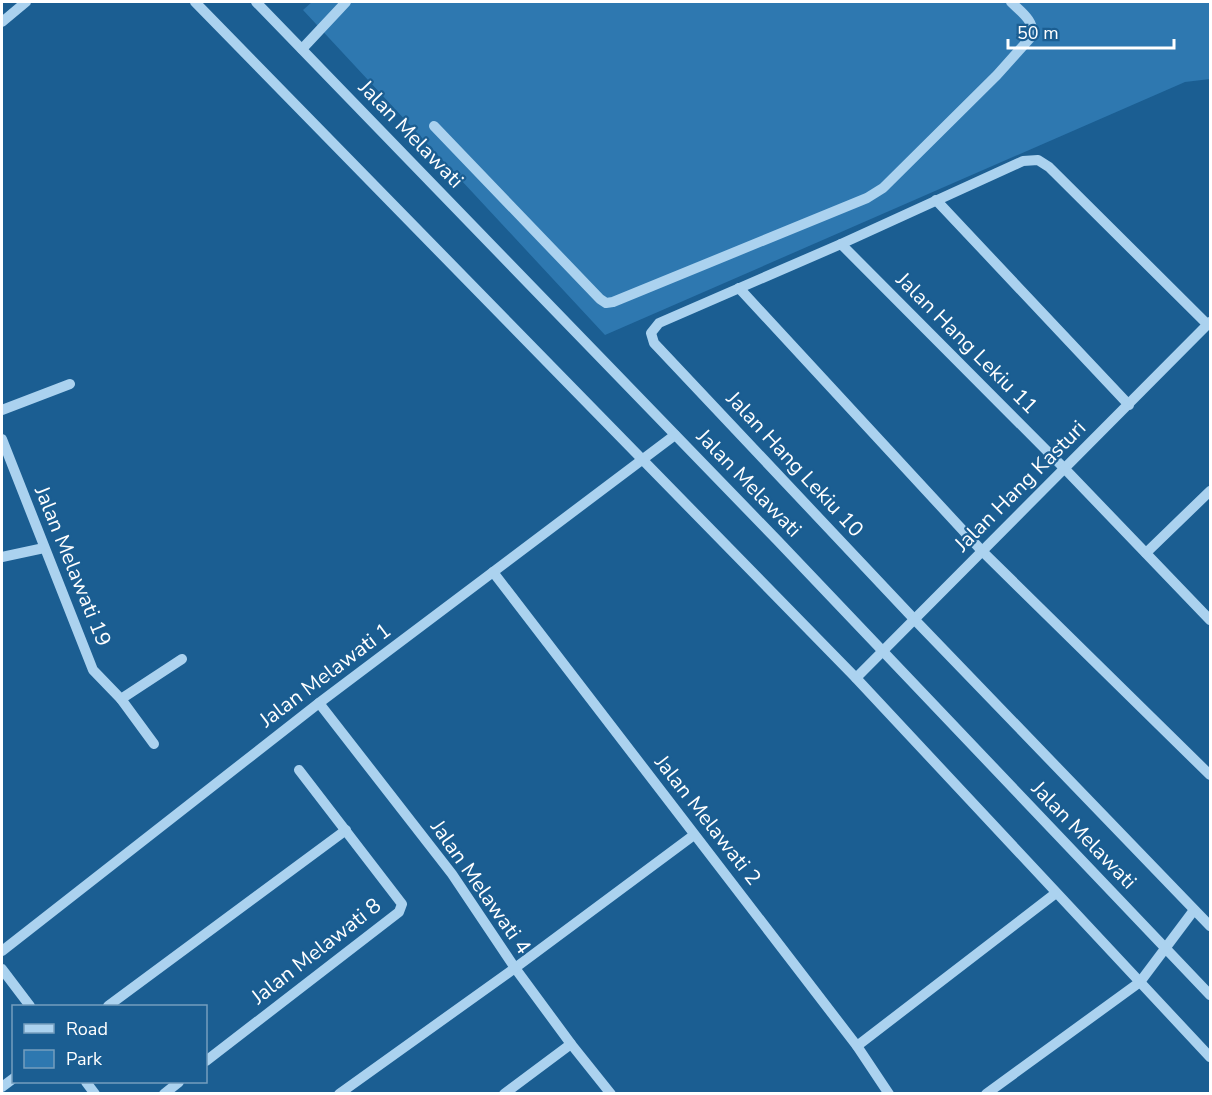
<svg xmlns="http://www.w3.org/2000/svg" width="1212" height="1095" font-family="'Nunito Sans',sans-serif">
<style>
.green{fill:#2e78b0}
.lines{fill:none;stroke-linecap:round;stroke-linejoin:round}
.minor{stroke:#abd2ef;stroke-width:10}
.labels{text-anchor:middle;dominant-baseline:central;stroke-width:4.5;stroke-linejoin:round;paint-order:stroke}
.street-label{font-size:21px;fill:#fff;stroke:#1b5e92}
</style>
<rect width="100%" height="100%" fill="#1b5e92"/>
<polygon class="green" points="312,2 1210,2 1210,79 1185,82 605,335 303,10"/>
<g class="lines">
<g class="minor">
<polyline points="195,2 856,678 1210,1057"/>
<polyline points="256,2 777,540 1210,995"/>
<polyline points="2,22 26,2"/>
<polyline points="302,49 346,2"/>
<path d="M434 126 600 299 606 303 613 302 867 198 883 188 997 75 1032 36C1035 21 1021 12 1011 2"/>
<polyline points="936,200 1129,405"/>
<polyline points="841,244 1065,469 1210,620"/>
<polyline points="739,288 982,551 1210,775"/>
<polyline points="1208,325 1049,167 1038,160 1023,161 841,244 659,323 651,333 654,343 914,619 1210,926"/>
<polyline points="2,410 70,384"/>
<polyline points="2,439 93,670 121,699 182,659"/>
<polyline points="1146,553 1210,491"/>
<polyline points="2,557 44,548"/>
<polyline points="493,572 857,1046 889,1094"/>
<polyline points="856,678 1210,322"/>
<polyline points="121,699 154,744"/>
<polyline points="319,703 452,874 515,968 571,1044 611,1094"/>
<polyline points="2,951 319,703 675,435"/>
<polyline points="2,969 30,1006"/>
<polyline points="108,1006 346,830"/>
<polyline points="857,1046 1056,893"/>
<polyline points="206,1061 399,912 402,904 299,770"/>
<polyline points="86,1082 95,1094"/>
<polyline points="2,1087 14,1078"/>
<polyline points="164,1094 179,1082"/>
<polyline points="339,1094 515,968 694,835"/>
<polyline points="504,1094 571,1044"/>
<polyline points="986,1094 1140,982 1194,910"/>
</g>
</g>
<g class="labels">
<g class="street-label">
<text transform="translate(411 134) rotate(46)">Jalan Melawati</text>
<text transform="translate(967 343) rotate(45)">Jalan Hang Lekiu 11</text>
<text transform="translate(795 464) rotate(47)">Jalan Hang Lekiu 10</text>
<text transform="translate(749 483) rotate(46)">Jalan Melawati</text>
<text transform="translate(1020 486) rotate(-45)">Jalan Hang Kasturi</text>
<text transform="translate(73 566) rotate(68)">Jalan Melawati 19</text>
<text transform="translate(325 675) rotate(-37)">Jalan Melawati 1</text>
<text transform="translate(708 820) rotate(52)">Jalan Melawati 2</text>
<text transform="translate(1084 835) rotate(46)">Jalan Melawati</text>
<text transform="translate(481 887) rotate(55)">Jalan Melawati 4</text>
<text transform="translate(316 951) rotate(-38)">Jalan Melawati 8</text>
</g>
</g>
<rect width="1212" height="1095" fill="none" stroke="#ffffff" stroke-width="6"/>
<rect x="12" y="1005" width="195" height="78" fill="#1b5e92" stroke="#769ebe" stroke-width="1.5"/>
<rect x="24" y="1024" width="30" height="9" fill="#abd2ef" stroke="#769ebe" stroke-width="1.5"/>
<text x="66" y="1035" font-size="18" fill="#ffffff">Road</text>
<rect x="24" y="1050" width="30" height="18" fill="#2e78b0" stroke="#769ebe" stroke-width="1.5"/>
<text x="66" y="1065" font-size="18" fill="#ffffff">Park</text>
<path d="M1008 39v9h166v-9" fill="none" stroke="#ffffff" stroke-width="3"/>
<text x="1017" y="39" font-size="18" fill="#ffffff" stroke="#1b5e92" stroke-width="4.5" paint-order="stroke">50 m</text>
</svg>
